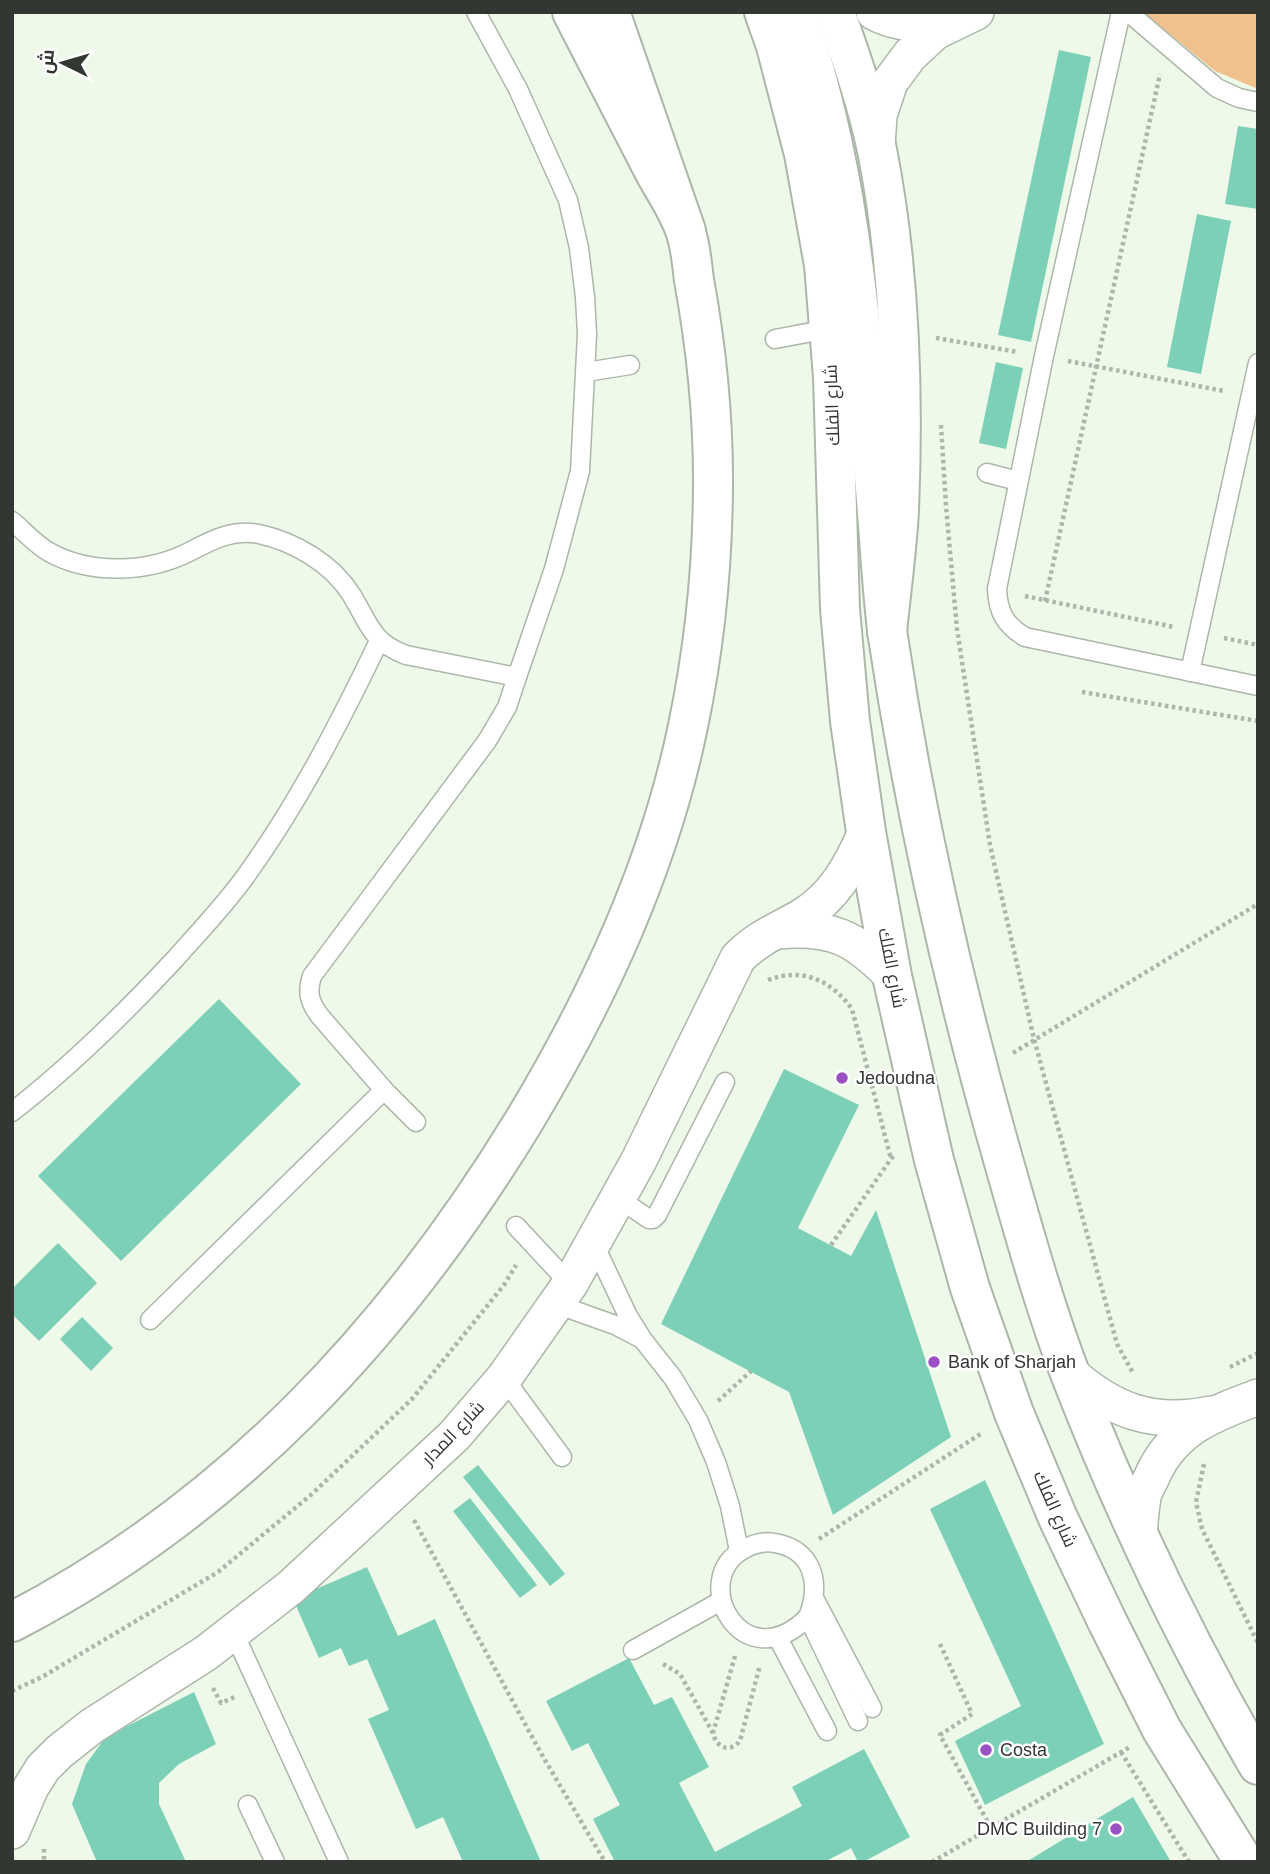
<svg xmlns="http://www.w3.org/2000/svg" width="1270" height="1874" font-family="Arial,Cairo,sans-serif">
<style>
.green{fill:#f1c18d}
.building{fill:#7cd0b7}
.lines{fill:none;stroke-linecap:round;stroke-linejoin:round}
.lane-casing{stroke:#acb7a9;stroke-width:21}
.street-casing{stroke:#acb7a9;stroke-width:38}
.secondary-casing{stroke:#acb7a9;stroke-width:42}
.highway-casing{stroke:#acb7a9;stroke-width:42}
.path{stroke:#adb6aa;stroke-width:4.5;stroke-dasharray:3.5 3.5;stroke-linecap:butt}
.lane{stroke:#fff;stroke-width:18}
.street{stroke:#fff;stroke-width:35}
.secondary{stroke:#fff;stroke-width:38}
.highway{stroke:#fff;stroke-width:38}
.poi-dot{fill:#9951c4;stroke:#fff;stroke-width:2.5}
.labels{text-anchor:middle;dominant-baseline:central;stroke-width:5;stroke-linejoin:round;paint-order:stroke}
.street-label{font-size:18px;fill:#323731;stroke:#fff}
.poi-label{font-size:18px;fill:#323731;stroke:#fff;text-anchor:start}
</style>
<rect width="100%" height="100%" fill="#eef9ea"/>
<polygon class="green" points="1143,12 1258,12 1258,89 1215,71"/>
<g class="building">
<polygon points="1059,50 1091,57 1031,342 998,335"/>
<polygon points="1238,126 1258,129 1258,209 1225,204"/>
<polygon points="1197,214 1231,221 1201,374 1167,367"/>
<polygon points="996,362 1023,368 1006,449 979,443"/>
<polygon points="219,999 301,1084 121,1261 38,1176"/>
<polygon points="784,1069 859,1105 798,1228 851,1256 876,1210 951,1437 833,1515 789,1392 661,1324"/>
<polygon points="58,1243 97,1283 39,1341 12,1314 12,1289"/>
<polygon points="82,1317 113,1348 91,1371 60,1339"/>
<polygon points="478,1465 565,1574 550,1586 463,1477"/>
<polygon points="985,1480 1104,1744 985,1805 955,1741 1021,1706 930,1509"/>
<polygon points="470,1498 537,1585 520,1598 453,1511"/>
<polygon points="367,1567 398,1636 435,1619 541,1862 463,1862 443,1817 416,1829 368,1719 389,1710 367,1659 349,1666 341,1648 319,1658 293,1599"/>
<polygon points="629,1658 654,1705 672,1697 709,1767 679,1783 715,1852 802,1806 792,1787 864,1749 910,1837 863,1862 858,1862 851,1848 828,1860 829,1862 615,1862 593,1819 620,1805 588,1743 572,1751 546,1701"/>
<polygon points="194,1692 216,1744 179,1764 159,1783 159,1804 186,1862 97,1862 72,1804 86,1764 106,1737"/>
<polygon points="1133,1797 1171,1862 1026,1862"/>
</g>
<g class="lines">
<defs>
<g id="lane">
<path d="M1121 12 1044 356 997 589C998 612 1005 625 1025 637L1258 686"/>
<polyline points="1128,12 1217,88 1239,98 1258,102"/>
<polyline points="775,339 828,329"/>
<polyline points="586,372 630,365"/>
<polyline points="987,473 1018,481"/>
<path d="M12 521C24 531 36 545 49 552 90 575 148 573 189 552 212 540 232 529 259 534 295 542 331 563 351 594 369 623 371 642 406 655L517 677"/>
<polyline points="1190,672 1258,363"/>
<path d="M12 1112C71 1066 125 1013 176 958 199 932 224 906 245 877 298 804 340 722 379 641"/>
<path d="M416 1122 384 1090 319 1015C309 1001 307 992 312 976L487 741 507 707 517 677 554 569 580 471 587 334 585 297 579 248 568 200 518 89 476 12"/>
<polyline points="618,1198 649,1219 653,1219 657,1215 725,1082"/>
<polyline points="516,1226 570,1284"/>
<polyline points="593,1242 628,1316 643,1340 673,1378 698,1420 716,1462 730,1506 739,1551"/>
<polyline points="556,1304 615,1325 640,1338"/>
<polyline points="150,1320 384,1090"/>
<polyline points="504,1378 562,1457"/>
<polyline points="815,1600 872,1708"/>
<path d="M808 1617C743 1682 687 1580 744 1549 753 1544 764 1541 775 1543 814 1550 821 1584 808 1617L858 1721"/>
<polyline points="234,1633 339,1862"/>
<polyline points="778,1638 827,1731"/>
<polyline points="633,1650 721,1601"/>
<polyline points="248,1805 275,1862"/>
</g>
<g id="street">
<path d="M874 12C898 25 929 25 956 20"/>
<polyline points="877,146 879,115 890,82 910,55 935,32 976,12"/>
<path d="M776 931C832 926 854 937 892 976"/>
<path d="M1069 1372C1112 1411 1153 1426 1211 1414"/>
<path d="M1139 1535C1140 1522 1141 1509 1143 1497 1145 1488 1151 1480 1154 1472 1175 1428 1215 1413 1258 1397"/>
<path d="M12 1831 31 1787 43 1768 59 1752 92 1726 206 1653 291 1587 454 1436 504 1378 570 1284 638 1162 738 958C759 937 777 931 801 917 834 898 851 866 866 832"/>
</g>
<g id="secondary">
<polyline points="764,12 776,46 804,154 824,265 833,377 840,609 850,721 866,832 892,976 934,1160 970,1288 1014,1413 1058,1518 1108,1623 1162,1730 1244,1862"/>
<path d="M796 12C852 169 862 335 876 500 880 546 882 592 888 637 915 816 955 992 1005 1166 1025 1236 1045 1308 1071 1376 1123 1510 1186 1641 1258 1765"/>
<path d="M12 1622C232 1508 396 1331 524 1121 598 998 659 867 688 726 705 645 713 562 713 479 713 412 706 346 694 280 692 265 691 248 686 233 679 210 662 187 651 165 625 114 598 63 572 12"/>
</g>
<g id="highway">
<polyline points="610,12 686,231"/>
<path d="M835 12C851 57 867 103 877 150 900 267 904 390 899 510 897 550 891 591 887 632"/>
</g>
</defs>
<use href="#lane" class="lane-casing"/>
<use href="#street" class="street-casing"/>
<use href="#secondary" class="secondary-casing"/>
<use href="#highway" class="highway-casing"/>
<g class="path">
<polyline points="936,338 1018,352"/>
<polyline points="1068,361 1224,391"/>
<polyline points="941,425 946,506 957,629 990,845 1034,1039 1117,1344 1133,1373"/>
<polyline points="1025,596 1174,627"/>
<polyline points="1045,601 1160,74"/>
<polyline points="1224,638 1258,645"/>
<polyline points="1082,692 1258,721"/>
<path d="M768 980C802 967 831 980 852 1009L891 1159"/>
<polyline points="1013,1053 1258,904"/>
<polyline points="831,1245 893,1156"/>
<polyline points="1230,1367 1258,1353"/>
<polyline points="718,1401 751,1371"/>
<polyline points="1204,1464 1196,1502 1202,1529 1258,1643"/>
<polyline points="414,1520 542,1755 605,1862"/>
<polyline points="819,1539 982,1433"/>
<polyline points="940,1644 972,1714 940,1735 991,1828"/>
<path d="M735 1656 713 1733C716 1748 730 1753 740 1741L760 1665"/>
<polyline points="663,1664 680,1674 713,1733"/>
<polyline points="213,1688 221,1703 235,1697"/>
<polyline points="12,1691 42,1677 218,1572 312,1494 412,1399 504,1285 516,1265"/>
<polyline points="1121,1752 1189,1862"/>
<polyline points="44,1849 44,1862"/>
<polyline points="932,1862 1130,1747"/>
</g>
<use href="#lane" class="lane"/>
<use href="#street" class="street"/>
<use href="#secondary" class="secondary"/>
<use href="#highway" class="highway"/>
</g>
<g class="poi-dot">
<circle cx="842" cy="1078" r="7"/>
<circle cx="934" cy="1362" r="7"/>
<circle cx="986" cy="1750" r="7"/>
<circle cx="1116" cy="1829" r="7"/>
</g>
<g class="labels">
<g class="street-label">
<text transform="translate(832 405) rotate(-92)">شارع الفلك</text>
<text transform="translate(892 968) rotate(79)">شارع الفلك</text>
<text transform="translate(453 1433) rotate(-46)">شارع المدار</text>
<text transform="translate(1055 1509) rotate(66)">شارع الفلك</text>
</g>
<g class="poi-label">
<text x="856" y="1078">Jedoudna</text>
<text x="948" y="1362">Bank of Sharjah</text>
<text x="1000" y="1750">Costa</text>
<text x="1102" y="1829" text-anchor="end">DMC Building 7</text>
</g>
</g>
<rect width="1270" height="1874" fill="none" stroke="#323731" stroke-width="28"/>
<g transform="translate(63 63) rotate(275)" stroke="#ffffff" stroke-width="5" paint-order="stroke">
<path d="M0-5L12 26L0 18L-12 26Z" fill="#323731"/>
<text y="-10" font-size="19" font-weight="bold" text-anchor="middle" fill="#323731">ش</text>
</g>
</svg>
